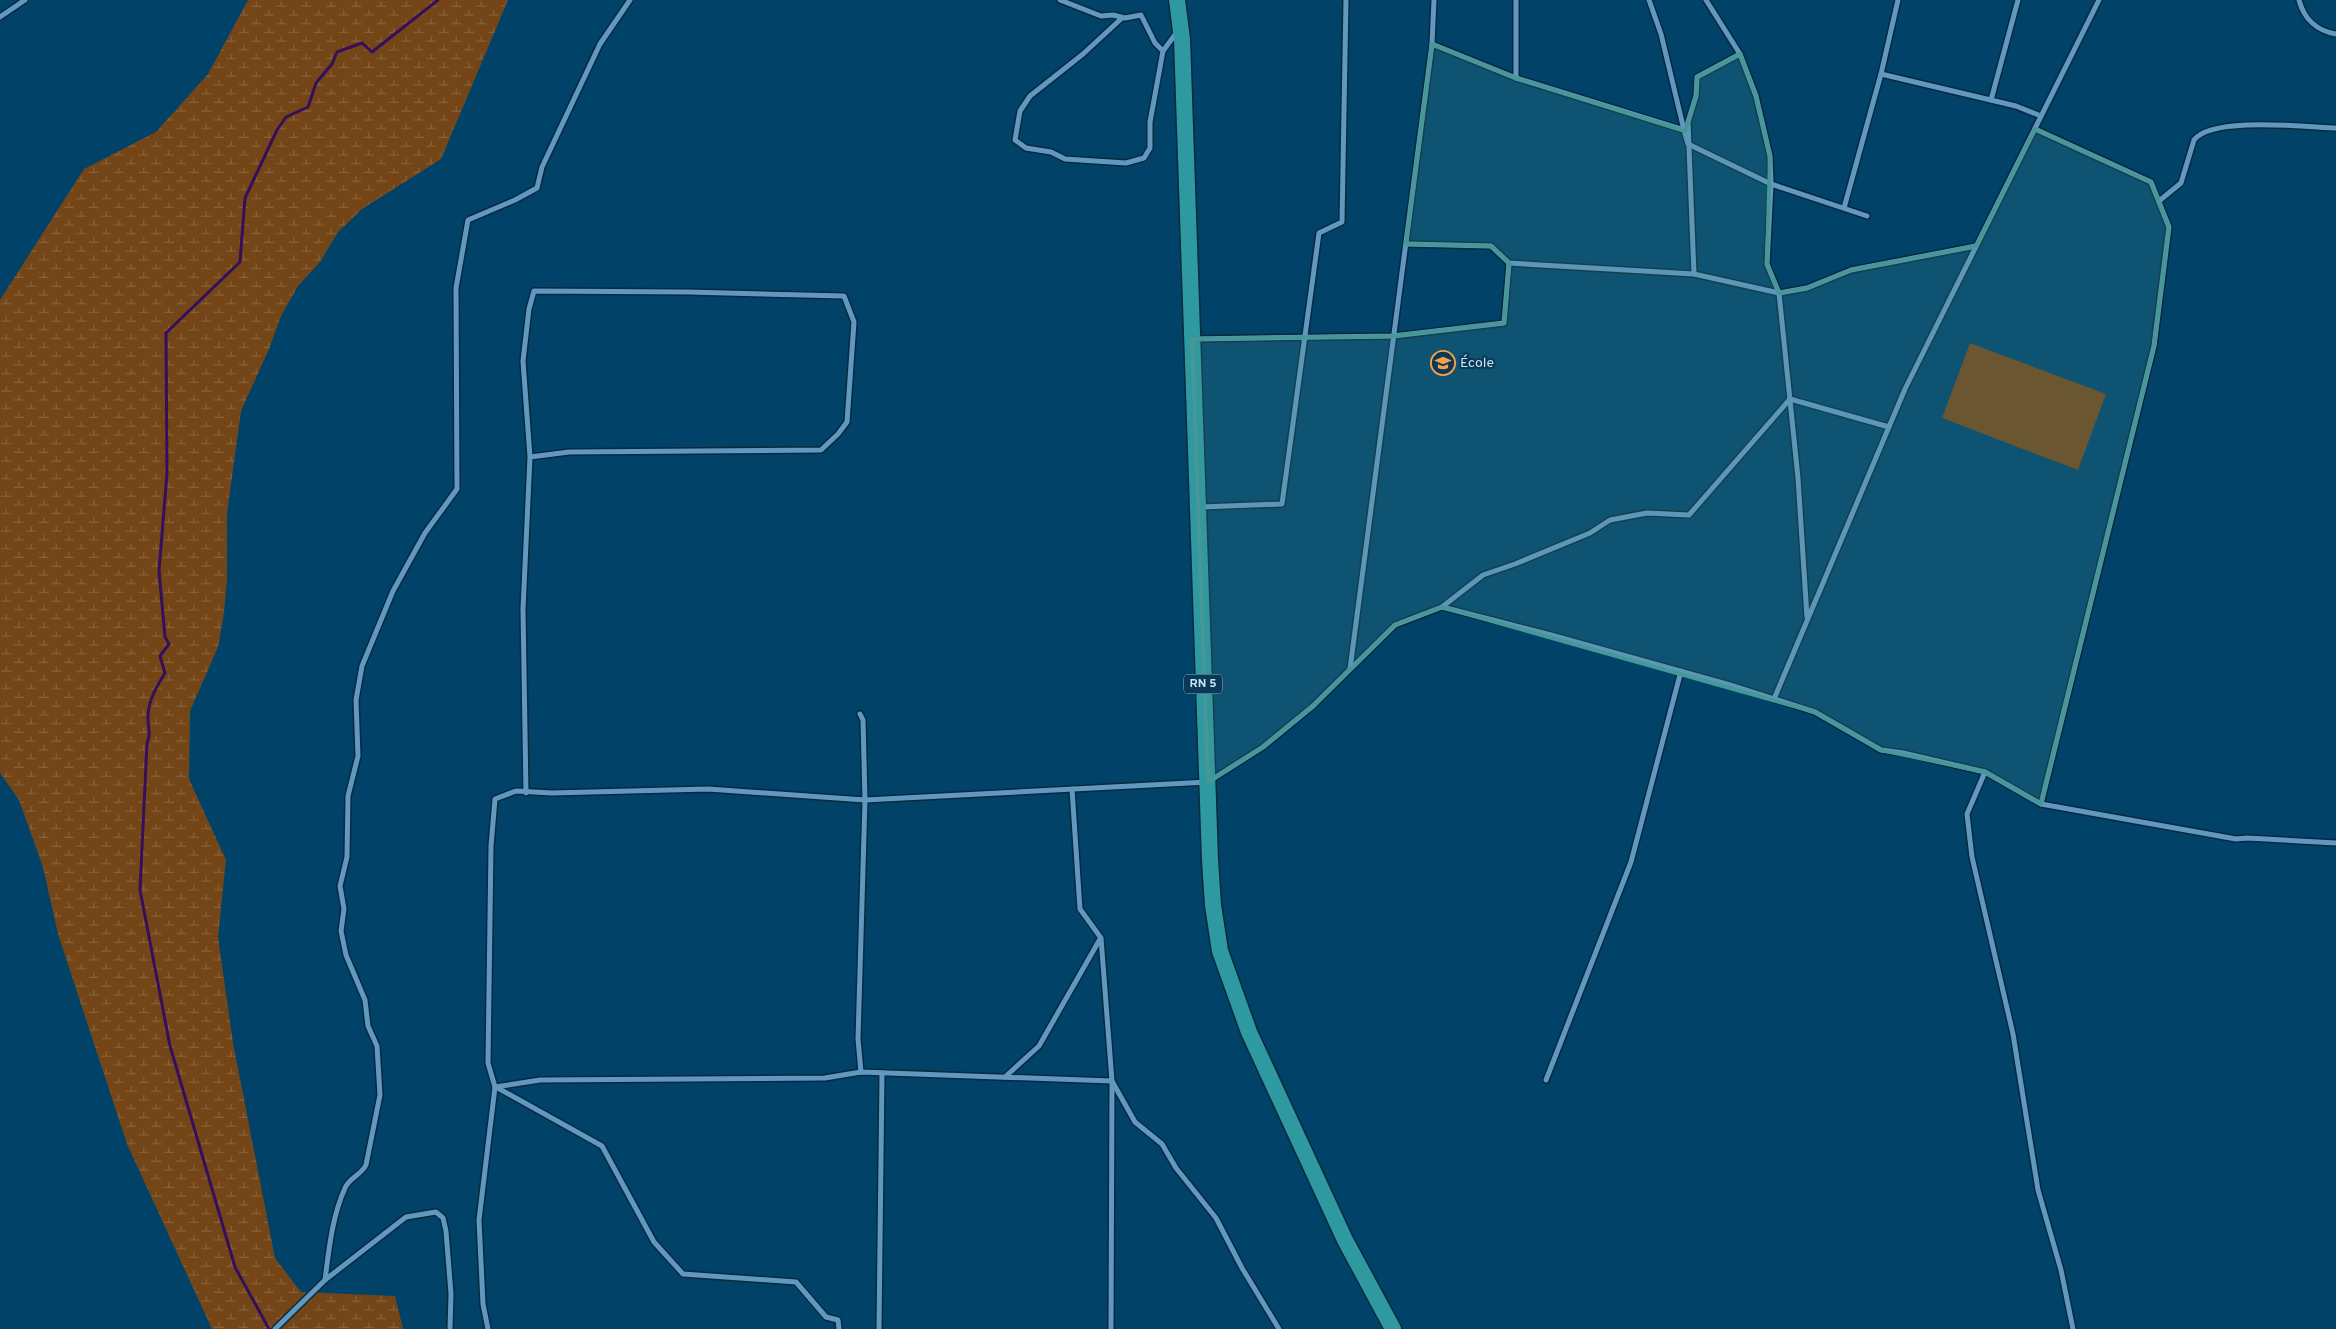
<svg xmlns="http://www.w3.org/2000/svg" width="2336" height="1329" font-family="Overpass,sans-serif">
<style>
.wetland{fill:url(#wetland-marsh)}
.pitch{fill:#744617}
.lines{fill:none;stroke-linecap:round;stroke-linejoin:round}
.stream{stroke:#360f5c;stroke-width:3}
.minor-casing{stroke:#0a293d;stroke-width:8}
.primary-casing{stroke:#0a293d;stroke-width:19}
.minor{stroke:#6098c2;stroke-width:5}
.primary{stroke:#2e99a0;stroke-width:16}
.marked{fill:#469798;fill-opacity:0.2;stroke:#469798;stroke-width:4;stroke-linejoin:round}
.labels{text-anchor:middle;dominant-baseline:central;stroke-width:4;stroke-linejoin:round;paint-order:stroke}
.shield{fill:#0b3855;stroke:#8fb0c9;stroke-width:1}
.shield-label{font-size:12px;font-weight:bold;fill:#c8e4fb}
.poi-label{font-size:14px;fill:#c8e4fb;stroke:#0b3855;text-anchor:start}
</style>
<defs>
<pattern id="wetland-marsh" width="20" height="14" patternUnits="userSpaceOnUse" patternTransform="scale(1.25)"><rect width="20" height="14" fill="#744617"/><path d="M1 5h8M5 5V1M11 12h8M15 12V8" fill="none" stroke="#86613a"/></pattern>
</defs>
<rect width="100%" height="100%" fill="#014368"/>
<polygon class="wetland" points="248,0 508,0 441,159 362,209 338,232 320,262 298,286 281,316 269,349 241,411 227,513 227,579 224,613 218,647 190,711 189,779 226,860 218,937 233,1043 275,1258 301,1292 395,1296 403,1329 212,1329 127,1144 58,934 43,867 19,800 0,773 0,300 84,169 156,132 208,74"/>
<polygon class="pitch" points="1970,343 2106,394 2078,470 1942,418"/>
<g class="lines">
<path class="stream" d="M269 1329 235 1267 170 1046 140 890 147 743C152 733 147 726 148 715 149 699 157 686 165 673L160 656 169 644 165 637 159 571 167 473 166 333 240 262 245 198 277 130 286 117 308 107 316 83 332 64 337 52 362 43 372 52 438 0"/>
<defs>
<g id="minor">
<polyline points="1060,0 1101,16 1113,15 1125,18 1141,15 1155,43 1163,51 1177,32"/>
<polyline points="1516,0 1516,78"/>
<polyline points="1649,0 1661,34 1684,130"/>
<polyline points="1706,0 1740,54 1756,96 1770,156 1771,184 1767,264 1779,293 1798,478 1807,617"/>
<path d="M2299 0C2304 19 2317 31 2336 34"/>
<polyline points="0,17 25,0"/>
<polyline points="1122,18 1083,54 1030,96 1020,111 1015,140 1026,148 1051,152 1065,159 1126,163 1144,158 1150,148 1150,122 1163,51"/>
<polyline points="1432,44 1516,78 1684,130 1688,144 1771,184 1867,216"/>
<polyline points="1881,74 2016,106 2041,116"/>
<polyline points="1991,100 2018,0"/>
<polyline points="2035,129 2151,182 2169,227 2154,346 2041,804"/>
<path d="M2159 201 2181 183 2194 140C2212 116 2306 127 2336 128"/>
<polyline points="1844,208 1881,74 1898,0"/>
<polyline points="1406,244 1491,246 1509,263 1694,274 1779,293 1807,288 1851,270 1976,246"/>
<polyline points="1694,274 1688,122 1696,96 1697,77 1740,54"/>
<polyline points="1195,339 1393,336 1504,323 1509,263"/>
<polyline points="1201,507 1282,504 1319,233 1342,222 1346,0"/>
<polyline points="1442,607 1483,575 1515,564 1590,533 1610,520 1647,513 1689,515 1790,399 1889,427"/>
<polyline points="1350,669 1432,44 1434,0"/>
<polyline points="1774,699 1905,389 2099,0"/>
<polyline points="860,714 863,720 865,800 858,1039 861,1072"/>
<polyline points="1985,772 1967,814 1972,857 2013,1034 2038,1190 2061,1270 2073,1329"/>
<polyline points="526,793 523,609 530,457 569,452 821,450 838,434 847,422 854,322 844,296 688,292 534,291 529,309 523,361 530,457"/>
<polyline points="1005,1077 1039,1046 1100,939"/>
<polyline points="1546,1080 1631,862 1681,671"/>
<polyline points="1112,1081 1135,1122 1162,1144 1176,1168 1216,1218 1242,1268 1279,1329"/>
<polyline points="495,1087 540,1080 825,1078 861,1072 1112,1081 1101,938 1080,909 1072,789"/>
<polyline points="496,1087 602,1146 654,1242 683,1274 796,1282 826,1317 838,1320 839,1329"/>
<path d="M325 1280C329 1249 332 1217 345 1188 349 1178 361 1175 366 1165L380 1095 377 1046 368 1026 365 1000 346 955 341 931 344 909 340 886 347 857 348 796 358 756 356 700 362 666 393 591 425 533 457 489 456 288 468 220 515 200 537 188 542 167 600 44 630 0"/>
<polyline points="275,1329 325,1280 406,1217 436,1212 443,1218 446,1231 451,1294 450,1329"/>
<polyline points="488,1329 483,1304 479,1220 495,1087 488,1063 491,846 495,799 516,791 552,793 708,789 865,800 1208,782 1263,747 1313,706 1395,625 1442,607 1551,635 1730,685 1815,712 1881,750 1903,753 1985,772 2041,804 2236,839 2247,838 2336,843"/>
<polyline points="879,1329 882,1073"/>
<polyline points="1111,1329 1112,1082"/>
</g>
<polyline id="primary" points="1177,0 1182,39 1210,860 1213,905 1220,951 1249,1032 1345,1240 1393,1329"/>
</defs>
<use href="#minor" class="minor-casing"/>
<use href="#primary" class="primary-casing"/>
<use href="#minor" class="minor"/>
<use href="#primary" class="primary"/>
</g>
<path class="marked" d="M1432 44 1516 78 1685 131 1696 96 1697 77 1740 54 1756 96 1770 156 1767 264 1779 293 1807 288 1851 270 1976 246 2035 129 2151 182 2169 227 2154 346 2041 804 1985 772 1881 750 1815 712 1442 607 1395 625 1313 706 1263 747 1208 782 1192 339 1393 336 1504 323 1509 263 1491 246 1406 244Z"/>
<defs>
<symbol id="school-ring" viewBox="-11 -11 22 22"><circle r="9.5" fill="#0b3855" stroke="#f9a04c" stroke-width="1.5"/><path d="M0-5L7-2L0 1L-7-2ZM-4 1L0 2.5L4 1V4Q0 6-4 4Z" fill="#f9a04c"/></symbol>
</defs>
<g fill-rule="evenodd">
<use href="#school-ring" x="1429" y="349" width="28" height="28"/>
</g>
<g class="labels">
<rect class="shield" x="1184" y="674.5" width="38" height="19" rx="4"/>
<g class="shield-label">
<text x="1203" y="684">RN 5</text>
</g>
<g class="poi-label">
<text x="1460" y="363">École</text>
</g>
</g>
</svg>
